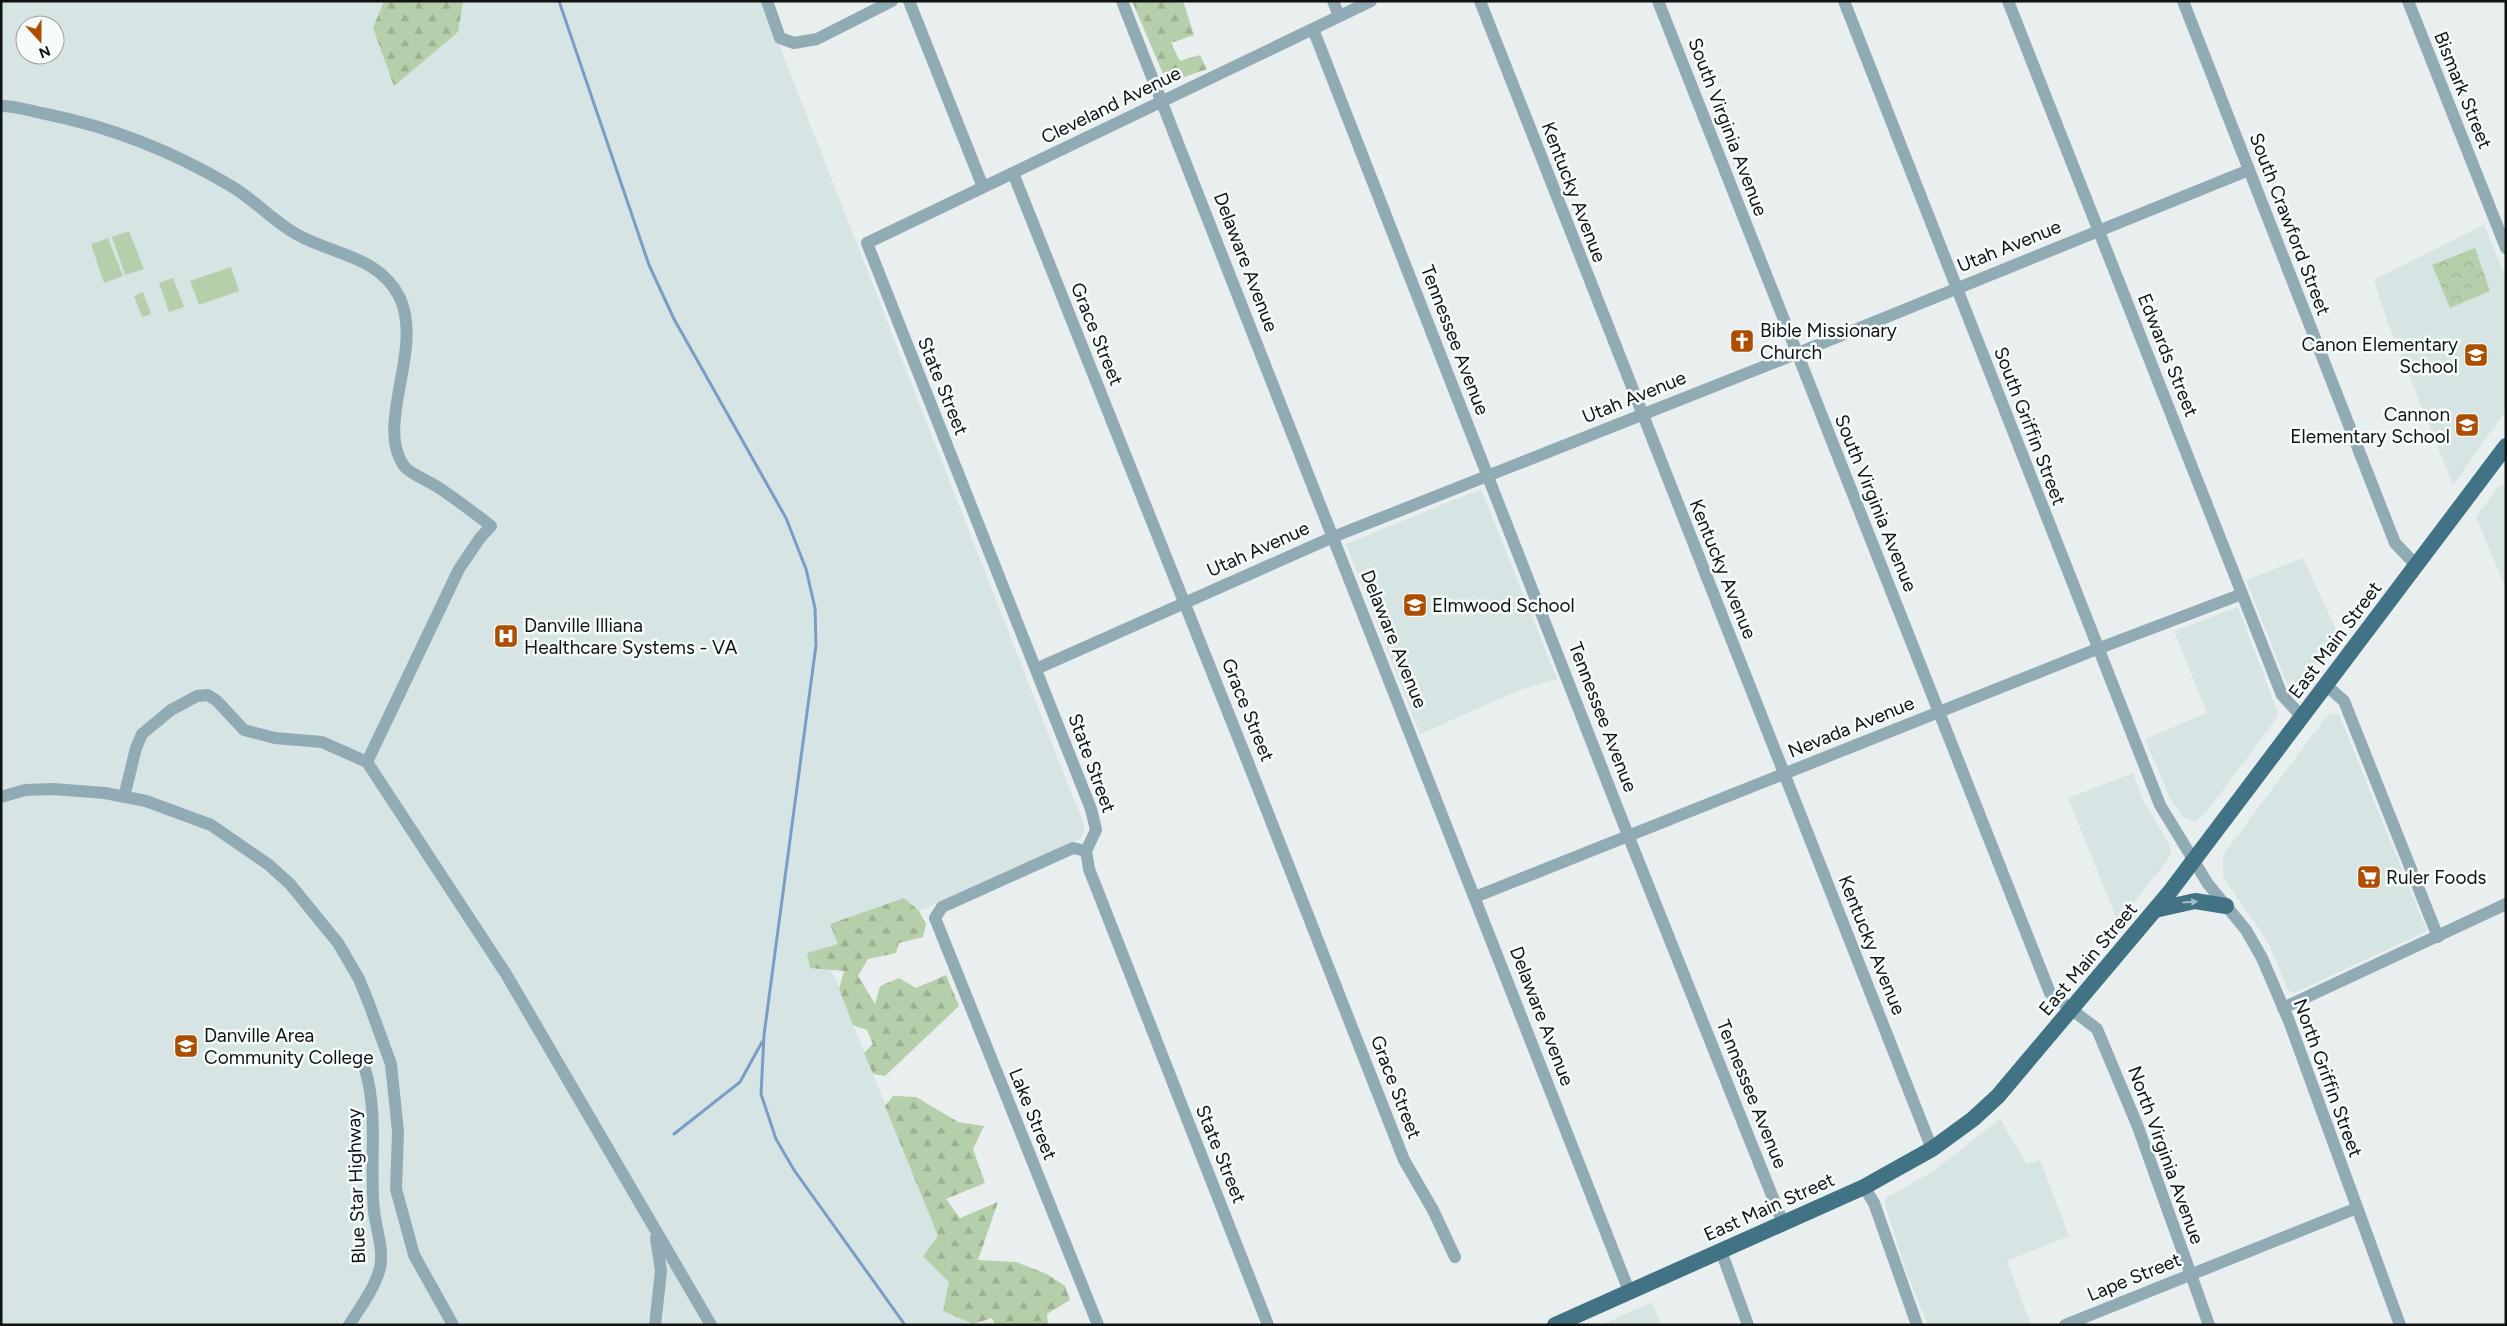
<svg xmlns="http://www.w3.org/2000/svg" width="2507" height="1326" font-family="Figtree,sans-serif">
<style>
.built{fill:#d6e5e4;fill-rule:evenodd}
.forest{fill:url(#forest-firs)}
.park{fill:url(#park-crowns)}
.pitch{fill:#b6cfab}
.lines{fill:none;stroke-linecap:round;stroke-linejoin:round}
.stream{stroke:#7a9dc5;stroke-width:3}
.minor{stroke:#91abb5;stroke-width:12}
.major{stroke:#417385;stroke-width:16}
.oneway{fill:#a5bec6}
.labels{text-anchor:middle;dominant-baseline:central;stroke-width:5;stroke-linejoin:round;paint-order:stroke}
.street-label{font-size:19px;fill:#111313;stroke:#f6fcfb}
.poi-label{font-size:19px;fill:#111313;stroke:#f6fcfb;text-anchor:start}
</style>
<defs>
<pattern id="forest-firs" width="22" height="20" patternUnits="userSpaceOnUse" patternTransform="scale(1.25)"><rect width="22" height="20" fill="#b6cfab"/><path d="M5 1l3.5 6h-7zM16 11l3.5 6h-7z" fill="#9bb192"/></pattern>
<pattern id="park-crowns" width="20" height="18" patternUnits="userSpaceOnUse" patternTransform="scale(1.25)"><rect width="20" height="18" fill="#b6cfab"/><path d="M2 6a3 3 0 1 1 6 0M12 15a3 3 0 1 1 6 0" fill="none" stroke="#9bb192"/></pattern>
</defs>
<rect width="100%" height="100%" fill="#e9eeee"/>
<g class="built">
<path d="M1 1H762L1085 828 1081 838 825 954 974 1325H1ZM25 25H55V55H25Z"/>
<polygon points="2484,225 2506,279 2506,410 2453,485 2387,320 2374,280"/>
<polygon points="2506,484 2506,589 2476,517 2499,486"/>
<polygon points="1481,489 1557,679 1520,690 1420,734 1346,544"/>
<polygon points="2303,558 2339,636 2301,686 2287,684 2246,580"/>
<polygon points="2238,607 2278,713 2276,719 2209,809 2195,822 2183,817 2170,798 2145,739 2207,713 2174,631"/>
<polygon points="2333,713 2339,715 2427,931 2294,993 2288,990 2268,942 2223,877 2223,855 2326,717"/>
<polygon points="2133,773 2143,800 2168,842 2171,852 2166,862 2118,922 2068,798"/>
<polygon points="2000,1119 2027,1164 2040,1160 2069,1236 2007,1261 2031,1325 1928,1325 1907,1274 1885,1205 1886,1198 1932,1172"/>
<polygon points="1652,1302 1661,1325 1601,1325"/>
</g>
<g class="forest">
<polygon points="384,1 463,1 458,32 394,86 373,28"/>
<polygon points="1132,1 1183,1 1194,35 1171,43 1180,61 1200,55 1207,69 1167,83"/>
<polygon points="904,898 919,911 926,924 923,937 899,943 896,953 868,959 858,976 875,1004 880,986 899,978 916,988 946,975 959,1006 885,1076 873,1074 864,1053 873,1044 867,1030 853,1025 839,989 844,971 810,968 807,953 838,944 830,924"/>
<polygon points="893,1096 916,1097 958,1122 984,1126 973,1149 985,1183 946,1199 960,1218 998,1202 978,1260 1016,1262 1047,1274 1065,1286 1070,1300 1047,1314 1048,1325 995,1325 992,1318 973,1324 943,1311 949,1282 923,1256 938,1236 885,1106"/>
</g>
<polygon class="park" points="2475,248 2490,291 2450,308 2432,265"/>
<g class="pitch">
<polygon points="129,231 144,269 125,275 112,237"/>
<polygon points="108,238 123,276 104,283 91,244"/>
<polygon points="231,267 239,291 199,305 190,281"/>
<polygon points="173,278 184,307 169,312 159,283"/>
<polygon points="143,292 151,314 142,317 134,296"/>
</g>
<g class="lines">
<g class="stream">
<polyline points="559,1 649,265 674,319 786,518 806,569 815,608 816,645 764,1035 761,1094 776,1139 794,1170 905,1325"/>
<polyline points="674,1134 740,1082 762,1042"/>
</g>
<g class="minor">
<polyline points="767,1 780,38 794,43 817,39 892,1"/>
<polyline points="909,1 983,187"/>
<polyline points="1122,1 1629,1291"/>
<polyline points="1333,1 1339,16"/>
<polyline points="1480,1 1932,1149"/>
<polyline points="1658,1 2050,993 2097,1029 2138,1127 2209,1325"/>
<polyline points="1844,1 2160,805 2208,884 2246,930 2262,958 2289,1021 2400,1325"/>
<polyline points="2008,1 2282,695 2302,717"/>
<polyline points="2183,1 2395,543 2416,565"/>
<polyline points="2408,1 2506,248"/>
<polyline points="1313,29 1628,835 1783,1223"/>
<path d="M1 106C16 106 31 111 46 114 111 127 174 152 231 186 255 200 274 222 298 235 334 255 378 256 399 296 425 348 374 424 404 466 410 474 427 480 436 486 455 498 473 512 491 526L480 538 459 569 367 762"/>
<polyline points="1013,173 1249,765 1404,1160 1433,1210 1455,1257"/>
<polyline points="1036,669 1333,537 1788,357 2249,170"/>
<polyline points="2326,685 2344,701 2438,937"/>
<polyline points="1,797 25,790 53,789 105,793 146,801 211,825 269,865 290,884 338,943 359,979 368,1001 391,1064 398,1132 396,1189 414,1255 453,1325"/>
<polyline points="124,797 136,748 142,734 171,710 197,696 208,695 217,701 244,730 275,738 322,742 367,762 506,974 711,1325"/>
<polyline points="1086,851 1073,848 942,907 935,918 1098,1325"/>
<polyline points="1475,897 2097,649 2242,594"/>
<polyline points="2283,1008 2506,904"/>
<polyline points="1864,1187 1874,1203 1917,1325"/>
<polyline points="1721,1251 1748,1325"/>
<path d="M349 1325C360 1308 375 1288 380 1268 384 1249 376 1229 374 1211 369 1164 379 1115 365 1069"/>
<polyline points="655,1325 661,1271 656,1238"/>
<polyline points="1268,1325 1089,869 1086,851 1096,830 1091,809 867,243 1371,1"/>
<polyline points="2065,1325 2357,1208"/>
</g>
<g class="major">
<polyline points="2155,910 2195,901 2226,906"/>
<polyline points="1555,1325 1864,1187 1932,1149 1973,1119 1998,1096 2169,893 2506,446"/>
</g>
</g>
<defs><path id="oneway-solid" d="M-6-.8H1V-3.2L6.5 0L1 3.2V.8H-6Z" transform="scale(1.25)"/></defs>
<use class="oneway" href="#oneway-solid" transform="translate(2190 902) rotate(-4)"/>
<defs>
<symbol id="church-square" viewBox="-11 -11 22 22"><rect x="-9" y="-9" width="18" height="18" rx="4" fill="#ad4e01" stroke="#f6fcfb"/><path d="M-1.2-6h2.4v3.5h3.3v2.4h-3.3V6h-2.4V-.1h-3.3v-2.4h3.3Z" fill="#fff"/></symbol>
<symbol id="school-square" viewBox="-11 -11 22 22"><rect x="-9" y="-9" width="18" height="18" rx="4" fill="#ad4e01" stroke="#f6fcfb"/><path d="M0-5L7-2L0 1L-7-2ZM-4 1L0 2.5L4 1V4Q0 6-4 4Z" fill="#fff"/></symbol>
<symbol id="hospital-square" viewBox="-11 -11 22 22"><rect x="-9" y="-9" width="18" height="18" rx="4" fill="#ad4e01" stroke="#f6fcfb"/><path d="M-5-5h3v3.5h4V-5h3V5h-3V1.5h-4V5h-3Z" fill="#fff"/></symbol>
<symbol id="supermarket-square" viewBox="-11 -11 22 22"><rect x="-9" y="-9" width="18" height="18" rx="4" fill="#ad4e01" stroke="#f6fcfb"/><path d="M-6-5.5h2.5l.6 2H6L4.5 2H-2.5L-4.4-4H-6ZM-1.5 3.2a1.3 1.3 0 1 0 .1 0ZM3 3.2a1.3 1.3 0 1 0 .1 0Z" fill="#fff"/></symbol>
<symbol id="university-square" viewBox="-11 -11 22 22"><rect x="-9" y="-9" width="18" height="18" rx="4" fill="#ad4e01" stroke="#f6fcfb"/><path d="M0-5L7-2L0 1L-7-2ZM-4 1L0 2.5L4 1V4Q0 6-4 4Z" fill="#fff"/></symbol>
</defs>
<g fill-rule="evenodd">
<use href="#church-square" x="1728" y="327" width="28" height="28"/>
<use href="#school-square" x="2462" y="341" width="28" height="28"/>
<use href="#school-square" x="2453" y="411" width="28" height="28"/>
<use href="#school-square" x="1401" y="591" width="28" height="28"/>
<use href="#hospital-square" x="492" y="622" width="28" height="28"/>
<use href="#supermarket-square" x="2355" y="863" width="28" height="28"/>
<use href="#university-square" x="172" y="1032" width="28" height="28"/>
</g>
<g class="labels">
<g class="street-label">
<text transform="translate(2463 90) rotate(68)">Bismark Street</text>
<text transform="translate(1111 105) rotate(-26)">Cleveland Avenue</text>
<text transform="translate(1728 127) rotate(69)">South Virginia Avenue</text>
<text transform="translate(1574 192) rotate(69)">Kentucky Avenue</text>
<text transform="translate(2290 224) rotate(69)">South Crawford Street</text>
<text transform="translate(2009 246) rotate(-22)">Utah Avenue</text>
<text transform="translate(1246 262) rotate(69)">Delaware Avenue</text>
<text transform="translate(1097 334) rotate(68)">Grace Street</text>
<text transform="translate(1455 340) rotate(69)">Tennessee Avenue</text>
<text transform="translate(2168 355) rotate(68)">Edwards Street</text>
<text transform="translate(943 386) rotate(68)">State Street</text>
<text transform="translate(1634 397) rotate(-22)">Utah Avenue</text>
<text transform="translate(2030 426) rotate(69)">South Griffin Street</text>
<text transform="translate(1876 503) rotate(68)">South Virginia Avenue</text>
<text transform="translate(1258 549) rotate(-24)">Utah Avenue</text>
<text transform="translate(1723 569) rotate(68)">Kentucky Avenue</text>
<text transform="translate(1394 639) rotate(68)">Delaware Avenue</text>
<text transform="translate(2335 640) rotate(-53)">East Main Street</text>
<text transform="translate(1248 710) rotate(68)">Grace Street</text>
<text transform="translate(1603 717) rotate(69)">Tennessee Avenue</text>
<text transform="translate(1851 727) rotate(-22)">Nevada Avenue</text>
<text transform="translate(1092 763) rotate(70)">State Street</text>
<text transform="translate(1872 945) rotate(68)">Kentucky Avenue</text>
<text transform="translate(2088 959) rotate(-50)">East Main Street</text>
<text transform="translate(1542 1016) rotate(69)">Delaware Avenue</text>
<text transform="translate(2328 1078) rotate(70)">North Griffin Street</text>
<text transform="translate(1396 1087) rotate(69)">Grace Street</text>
<text transform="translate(1752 1094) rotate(68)">Tennessee Avenue</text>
<text transform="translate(1033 1114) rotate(68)">Lake Street</text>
<text transform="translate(1221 1154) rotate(68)">State Street</text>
<text transform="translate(2166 1155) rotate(70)">North Virginia Avenue</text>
<text transform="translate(356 1186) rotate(-92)">Blue Star Highway</text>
<text transform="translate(1769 1207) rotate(-24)">East Main Street</text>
<text transform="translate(2134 1277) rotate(-22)">Lape Street</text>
</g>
<g class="poi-label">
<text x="1760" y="330">Bible Missionary<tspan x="1760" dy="22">Church</tspan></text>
<text x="2458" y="344" text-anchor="end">Canon Elementary<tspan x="2458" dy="22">School</tspan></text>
<text x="2450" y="414" text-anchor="end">Cannon<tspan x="2450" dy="22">Elementary School</tspan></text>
<text x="1432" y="605">Elmwood School</text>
<text x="524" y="625">Danville Illiana<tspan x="524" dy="22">Healthcare Systems - VA</tspan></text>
<text x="2386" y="877">Ruler Foods</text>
<text x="204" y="1035">Danville Area<tspan x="204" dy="22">Community College</tspan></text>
</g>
</g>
<rect width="2507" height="1326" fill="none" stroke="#111313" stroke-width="5"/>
<g transform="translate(40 40) rotate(159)"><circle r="24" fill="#f6fcfb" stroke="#9a9f9e"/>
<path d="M0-4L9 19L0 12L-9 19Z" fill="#ad4e01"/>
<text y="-8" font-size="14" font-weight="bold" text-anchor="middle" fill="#111313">N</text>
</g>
</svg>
